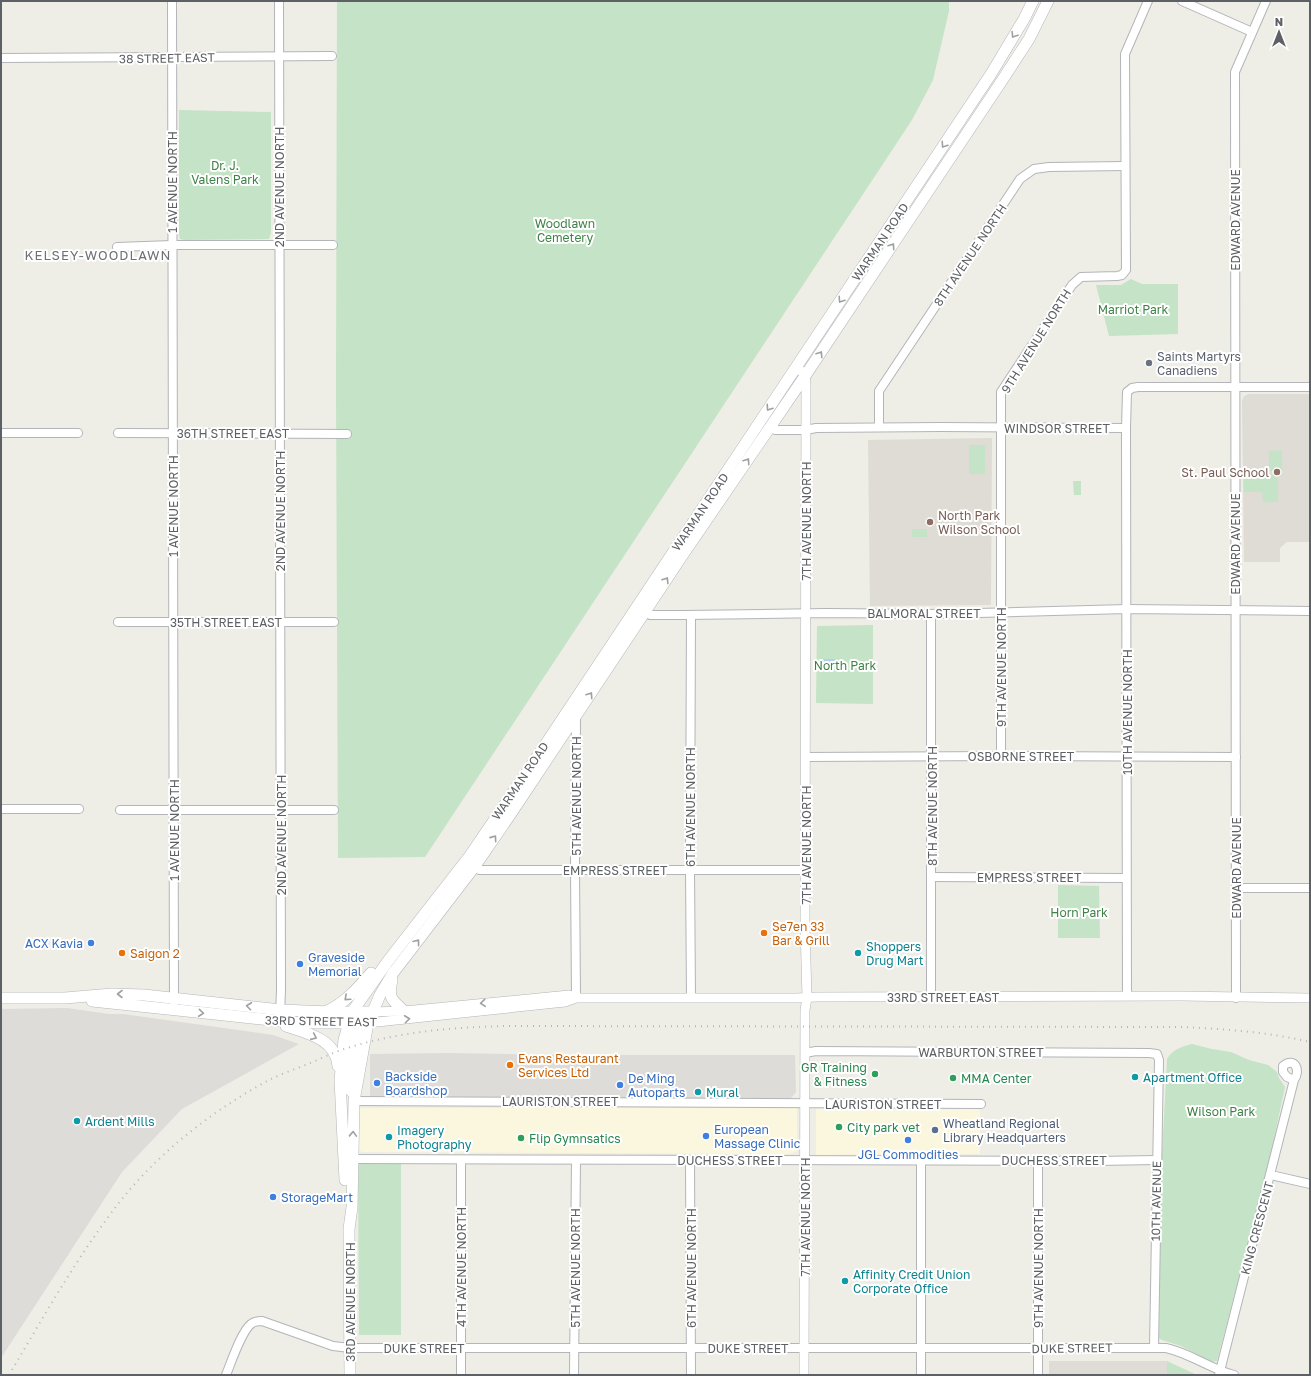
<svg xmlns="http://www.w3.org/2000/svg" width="1311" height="1376" font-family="'Golos Text',sans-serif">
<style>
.commercial{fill:#fbf6de}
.industrial{fill:#dddcd8}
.education{fill:#dedcd4}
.green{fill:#c5e3c7}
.water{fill:#add1f7}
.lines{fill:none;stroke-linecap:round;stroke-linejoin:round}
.minor-casing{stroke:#b3b5b9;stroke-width:10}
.tertiary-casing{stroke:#b3b5b9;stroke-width:10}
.secondary-casing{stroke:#b4b7bb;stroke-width:12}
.minor{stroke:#fff;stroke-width:8}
.tertiary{stroke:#fff;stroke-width:9}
.secondary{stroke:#fff;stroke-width:11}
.rail{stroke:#b5b6b6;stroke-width:2;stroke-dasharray:1 5;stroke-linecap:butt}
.oneway{stroke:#9ea0a2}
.worship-dot{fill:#6b7280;stroke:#fff;stroke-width:1.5}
.education-dot{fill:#8d6e63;stroke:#fff;stroke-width:1.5}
.food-dot{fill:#e8710a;stroke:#fff;stroke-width:1.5}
.shop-dot{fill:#3f7fe0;stroke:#fff;stroke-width:1.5}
.culture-dot{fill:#0f9aa8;stroke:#fff;stroke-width:1.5}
.leisure-dot{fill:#2e9e5b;stroke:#fff;stroke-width:1.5}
.service-dot{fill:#5c6f8a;stroke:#fff;stroke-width:1.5}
.labels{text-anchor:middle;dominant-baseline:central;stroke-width:4;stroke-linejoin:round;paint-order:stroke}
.street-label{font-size:12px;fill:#5d6064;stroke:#fff}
.park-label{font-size:12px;fill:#3e8247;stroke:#fff}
.worship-label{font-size:12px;fill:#5b616d;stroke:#fff;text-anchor:start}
.education-label{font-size:12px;fill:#785e54;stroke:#fff;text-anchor:end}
.food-label{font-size:12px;fill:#c56008;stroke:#fff;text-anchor:start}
.shop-label{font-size:12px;fill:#366cbe;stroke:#fff;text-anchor:start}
.culture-label{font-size:12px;fill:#0d838f;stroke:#fff;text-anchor:start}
.leisure-label{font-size:12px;fill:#27864d;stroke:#fff;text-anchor:start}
.service-label{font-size:12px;fill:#4e5e75;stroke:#fff;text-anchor:start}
.neighbourhood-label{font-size:13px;letter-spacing:1px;fill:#6e7276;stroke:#fff}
</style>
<rect width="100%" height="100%" fill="#eeede6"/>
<g class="commercial">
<polygon points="361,1108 797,1108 797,1151 790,1154 362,1152 358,1150 358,1111"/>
<polygon points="816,1109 980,1109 980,1154 816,1155"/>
</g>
<g class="industrial">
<polygon points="67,1008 109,1014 123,1014 273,1035 299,1044 182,1109 122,1172 1,1358 1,1009"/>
<polygon points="450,1053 562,1055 795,1055 796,1092 791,1098 789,1099 561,1098 370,1099 370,1054"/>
</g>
<g class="education">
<polygon points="1249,394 1310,394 1310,542 1287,542 1280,548 1280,562 1244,562 1242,401 1244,396"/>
<polygon points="992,438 991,605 870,606 868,440"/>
<rect x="1049" y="1361" width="118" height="14"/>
</g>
<g class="green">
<polygon points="337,1 949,1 949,11 933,80 912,120 425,857 338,858 336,388"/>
<polygon points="179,110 271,112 271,233 269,239 184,240 180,239 179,235"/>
<polygon points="1131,279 1142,284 1178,284 1178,334 1109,336 1096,285 1121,285"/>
<rect x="969" y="445" width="16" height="29"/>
<polygon points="1282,450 1282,471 1269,471 1269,451"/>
<polygon points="1278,475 1278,502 1263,502 1262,492 1244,492 1244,476"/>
<polygon points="1073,481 1081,481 1081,495 1074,495"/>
<rect x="912" y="529" width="15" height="8"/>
<polygon points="873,625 873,704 816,703 817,626"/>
<polygon points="1058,885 1099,886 1100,938 1058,938"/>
<path d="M1192 1044 1212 1049 1231 1052 1249 1060 1268 1065 1277 1072 1279 1078 1285 1087 1269 1162 1217 1361 1211 1362 1181 1346 1162 1340 1159 1338 1161 1176 1167 1059C1173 1049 1181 1047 1192 1044Z"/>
<polygon points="358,1162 401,1162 401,1335 359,1335"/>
<polygon points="1167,1361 1197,1375 1167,1375"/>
</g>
<rect class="water" x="822" y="659" width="19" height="8"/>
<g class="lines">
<defs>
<g id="minor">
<polyline points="172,1 174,1002"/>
<polyline points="279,1 281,990 280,1014"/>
<polyline points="1182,1 1252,32"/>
<polyline points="1,58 332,56"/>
<polyline points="117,247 172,245 333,245"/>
<polyline points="771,426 775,430 806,430 816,428 941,427 1126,428"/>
<polyline points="879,427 879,391 1020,179 1034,169 1049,167 1125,166"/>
<polyline points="1,433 78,433"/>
<polyline points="118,433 347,434"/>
<polyline points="640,610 650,615 685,615 826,613 939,614 1127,609 1310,611"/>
<polyline points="931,614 931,997"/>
<polyline points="691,615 690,869 691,998"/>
<polyline points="118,622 334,622"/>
<polyline points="576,715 575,870 576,998"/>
<polyline points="1001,756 1001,392 1072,285 1081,277 1117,276 1122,275 1126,270 1125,54 1148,1"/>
<polyline points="806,757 1001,756 1236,757"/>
<polyline points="1,809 79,809"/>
<polyline points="120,810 334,810"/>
<polyline points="475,866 479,870 805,870"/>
<polyline points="932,877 1126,878"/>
<polyline points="1236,888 1310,888"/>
<polyline points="1127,996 1126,428 1127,392 1132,388 1138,387 1310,387"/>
<polyline points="1236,998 1235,72 1266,1"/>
<polyline points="805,1053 816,1051 1149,1053 1157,1054 1159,1060 1154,1348"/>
<polyline points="354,1101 981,1104"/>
<polyline points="352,1159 1097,1161 1157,1160"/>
<polyline points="690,1160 691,1375"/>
<polyline points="1271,1175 1310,1184"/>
<path d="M226 1375C231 1363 241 1332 251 1324 254 1321 258 1321 262 1321L333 1346 350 1348H1166C1190 1353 1210 1369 1234 1375"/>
<polyline points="461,1375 461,1160"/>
<polyline points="574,1375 576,1160"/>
<polyline points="921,1375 921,1160"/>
<polyline points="1038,1375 1038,1160"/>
<path d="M1219 1375 1294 1080C1301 1071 1295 1056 1283 1066V1072L1287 1077 1294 1080"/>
</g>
<g id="tertiary">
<polyline points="797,366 805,376 806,385 805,927 807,998 805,1010 804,1375"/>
<polyline points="372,1012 404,1011 569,995 575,997"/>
<polyline points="368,1023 565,1002 576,998 797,998 816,997 1181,996 1310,998"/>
</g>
<g id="secondary">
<path d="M392 980C388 998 391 999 404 1011"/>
<polyline points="1,998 65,998 112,994 144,995 281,1010 330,1012 372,1012"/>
<polyline points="92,1001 300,1023 368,1023"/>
<path d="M327 1011C345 1003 358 988 371 973"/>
<path d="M286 1026C307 1033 336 1039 338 1066"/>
<polyline points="351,1091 350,1077 357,1023 356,1017"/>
<polyline points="345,1180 340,1080 344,1040 352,1012 388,961 469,857 539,754 991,74 1024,19 1033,1"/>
<polyline points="350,1375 349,1229 352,1207 354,1101 368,1023 380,995 393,973 475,866 512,812 684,553 805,376 1001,82 1029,39 1048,1"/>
</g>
</defs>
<use href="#minor" class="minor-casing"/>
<use href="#tertiary" class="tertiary-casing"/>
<use href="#secondary" class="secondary-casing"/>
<use href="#minor" class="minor"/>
<use href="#tertiary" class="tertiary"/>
<use href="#secondary" class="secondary"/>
<path class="rail" d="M9 1375C41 1321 72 1266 109 1216 150 1159 208 1113 269 1080 281 1074 295 1069 308 1064 320 1059 332 1053 344 1049 397 1032 452 1027 508 1026L1182 1027C1225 1029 1268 1032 1310 1042"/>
</g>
<defs><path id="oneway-chevron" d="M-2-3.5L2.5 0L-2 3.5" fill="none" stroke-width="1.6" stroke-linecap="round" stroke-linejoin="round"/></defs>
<g class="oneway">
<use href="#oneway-chevron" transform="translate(1014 35) rotate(122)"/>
<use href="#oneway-chevron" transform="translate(944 145) rotate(124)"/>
<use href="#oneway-chevron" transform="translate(892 246) rotate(-56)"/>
<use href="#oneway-chevron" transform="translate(841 300) rotate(124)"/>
<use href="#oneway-chevron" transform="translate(820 354) rotate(-56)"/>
<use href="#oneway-chevron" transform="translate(769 408) rotate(124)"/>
<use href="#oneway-chevron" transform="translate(747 461) rotate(-56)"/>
<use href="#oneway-chevron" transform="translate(666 580) rotate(-57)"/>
<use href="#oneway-chevron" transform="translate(590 695) rotate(-56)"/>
<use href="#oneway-chevron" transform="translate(494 838) rotate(-55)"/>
<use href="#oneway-chevron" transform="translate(417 942) rotate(-52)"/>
<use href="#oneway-chevron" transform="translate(120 994) rotate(-180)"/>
<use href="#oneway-chevron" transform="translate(347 998) rotate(138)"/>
<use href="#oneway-chevron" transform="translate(483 1003) rotate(175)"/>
<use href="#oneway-chevron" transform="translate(249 1006) rotate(-173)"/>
<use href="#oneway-chevron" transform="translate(201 1013) rotate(6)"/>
<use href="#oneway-chevron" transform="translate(407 1019) rotate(-7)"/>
<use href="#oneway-chevron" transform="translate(314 1037) rotate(24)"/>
<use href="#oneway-chevron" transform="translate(353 1134) rotate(-88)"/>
</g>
<circle class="worship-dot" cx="1149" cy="363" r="4"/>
<g class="education-dot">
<circle cx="1277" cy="472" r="4"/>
<circle cx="930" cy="522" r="4"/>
</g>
<g class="food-dot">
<circle cx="764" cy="933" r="4"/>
<circle cx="122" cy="953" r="4"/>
<circle cx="510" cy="1065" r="4"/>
</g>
<g class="shop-dot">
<circle cx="91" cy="943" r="4"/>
<circle cx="300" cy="964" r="4"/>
<circle cx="377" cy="1083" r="4"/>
<circle cx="620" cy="1085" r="4"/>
<circle cx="706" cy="1136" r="4"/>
<circle cx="908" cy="1140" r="4"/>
<circle cx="273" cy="1197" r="4"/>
</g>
<g class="culture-dot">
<circle cx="858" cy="953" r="4"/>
<circle cx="1135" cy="1077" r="4"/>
<circle cx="698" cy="1092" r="4"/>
<circle cx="77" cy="1121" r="4"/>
<circle cx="389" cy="1137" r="4"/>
<circle cx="845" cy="1281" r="4"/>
</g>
<g class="leisure-dot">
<circle cx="875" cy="1074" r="4"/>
<circle cx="953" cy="1078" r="4"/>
<circle cx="839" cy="1127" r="4"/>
<circle cx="521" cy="1138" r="4"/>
</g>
<circle class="service-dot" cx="935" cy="1130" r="4"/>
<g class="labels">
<g class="street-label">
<text transform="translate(167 58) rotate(-1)">38 STREET EAST</text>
<text transform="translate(172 182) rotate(-90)">1 AVENUE NORTH</text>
<text transform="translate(279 187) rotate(-90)">2ND AVENUE NORTH</text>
<text transform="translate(1235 220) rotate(-90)">EDWARD AVENUE</text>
<text transform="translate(880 242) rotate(-56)">WARMAN ROAD</text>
<text transform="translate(970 255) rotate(-56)">8TH AVENUE NORTH</text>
<text transform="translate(1036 341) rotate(-58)">9TH AVENUE NORTH</text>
<text x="1057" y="428">WINDSOR STREET</text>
<text x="233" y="433">36TH STREET EAST</text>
<text transform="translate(173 506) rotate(-90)">1 AVENUE NORTH</text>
<text transform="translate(280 511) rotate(-90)">2ND AVENUE NORTH</text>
<text transform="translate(700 512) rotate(-56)">WARMAN ROAD</text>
<text transform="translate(806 521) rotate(-90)">7TH AVENUE NORTH</text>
<text transform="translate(1235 544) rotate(-90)">EDWARD AVENUE</text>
<text x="924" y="613">BALMORAL STREET</text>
<text x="226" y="622">35TH STREET EAST</text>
<text transform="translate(1001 667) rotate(-90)">9TH AVENUE NORTH</text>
<text transform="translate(1127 712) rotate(-90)">10TH AVENUE NORTH</text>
<text x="1021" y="756">OSBORNE STREET</text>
<text transform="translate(520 781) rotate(-56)">WARMAN ROAD</text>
<text transform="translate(576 796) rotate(-90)">5TH AVENUE NORTH</text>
<text transform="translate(932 806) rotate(-90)">8TH AVENUE NORTH</text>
<text transform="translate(690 807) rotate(-90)">6TH AVENUE NORTH</text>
<text transform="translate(174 830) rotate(-90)">1 AVENUE NORTH</text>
<text transform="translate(281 835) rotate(-90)">2ND AVENUE NORTH</text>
<text transform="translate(806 845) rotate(-90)">7TH AVENUE NORTH</text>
<text transform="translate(1236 868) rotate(-90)">EDWARD AVENUE</text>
<text x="615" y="870">EMPRESS STREET</text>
<text x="1029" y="877">EMPRESS STREET</text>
<text x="943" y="997">33RD STREET EAST</text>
<text transform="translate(321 1021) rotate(1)">33RD STREET EAST</text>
<text x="981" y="1052">WARBURTON STREET</text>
<text x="560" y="1101">LAURISTON STREET</text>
<text x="883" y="1104">LAURISTON STREET</text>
<text x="730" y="1160">DUCHESS STREET</text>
<text x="1054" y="1160">DUCHESS STREET</text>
<text transform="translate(1156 1201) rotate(-89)">10TH AVENUE</text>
<text transform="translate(805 1217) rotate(-90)">7TH AVENUE NORTH</text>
<text transform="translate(1257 1228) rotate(-75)">KING CRESCENT</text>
<text transform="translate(461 1267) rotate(-90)">4TH AVENUE NORTH</text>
<text transform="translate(575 1268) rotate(-90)">5TH AVENUE NORTH</text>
<text transform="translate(691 1268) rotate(-90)">6TH AVENUE NORTH</text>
<text transform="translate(1038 1268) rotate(-90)">9TH AVENUE NORTH</text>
<text transform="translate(350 1302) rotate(-90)">3RD AVENUE NORTH</text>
<text x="424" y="1348">DUKE STREET</text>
<text x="748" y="1348">DUKE STREET</text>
<text transform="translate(1072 1348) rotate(-1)">DUKE STREET</text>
</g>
<g class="park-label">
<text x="225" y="165">Dr. J.<tspan x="225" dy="14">Valens Park</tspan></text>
<text x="565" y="223">Woodlawn<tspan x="565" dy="14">Cemetery</tspan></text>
<text x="1133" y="309">Marriot Park</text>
<text x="845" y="665">North Park</text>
<text x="1079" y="912">Horn Park</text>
<text x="1221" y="1111">Wilson Park</text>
</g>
<g class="worship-label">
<text x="1157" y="356">Saints Martyrs<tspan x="1157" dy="14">Canadiens</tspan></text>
</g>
<g class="education-label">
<text x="1269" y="472">St. Paul School</text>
<text x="938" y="515" text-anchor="start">North Park<tspan x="938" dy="14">Wilson School</tspan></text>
</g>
<g class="food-label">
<text x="772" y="926">Se7en 33<tspan x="772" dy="14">Bar &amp; Grill</tspan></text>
<text x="130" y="953">Saigon 2</text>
<text x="518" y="1058">Evans Restaurant<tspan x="518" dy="14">Services Ltd</tspan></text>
</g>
<g class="shop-label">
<text x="83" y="943" text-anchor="end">ACX Kavia</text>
<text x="308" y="957">Graveside<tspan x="308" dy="14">Memorial</tspan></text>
<text x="385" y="1076">Backside<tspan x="385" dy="14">Boardshop</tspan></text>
<text x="628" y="1078">De Ming<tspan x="628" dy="14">Autoparts</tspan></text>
<text x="714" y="1129">European<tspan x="714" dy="14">Massage Clinic</tspan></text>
<text x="908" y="1154" text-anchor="middle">JGL Commodities</text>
<text x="281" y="1197">StorageMart</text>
</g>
<g class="culture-label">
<text x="866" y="946">Shoppers<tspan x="866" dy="14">Drug Mart</tspan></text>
<text x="1143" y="1077">Apartment Office</text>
<text x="706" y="1092">Mural</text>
<text x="85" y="1121">Ardent Mills</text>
<text x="397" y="1130">Imagery<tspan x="397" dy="14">Photography</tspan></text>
<text x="853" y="1274">Affinity Credit Union<tspan x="853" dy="14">Corporate Office</tspan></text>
</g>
<g class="leisure-label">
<text x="867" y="1067" text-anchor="end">GR Training<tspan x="867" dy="14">&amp; Fitness</tspan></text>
<text x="961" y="1078">MMA Center</text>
<text x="847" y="1127">City park vet</text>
<text x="529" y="1138">Flip Gymnsatics</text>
</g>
<g class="service-label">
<text x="943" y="1123">Wheatland Regional<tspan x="943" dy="14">Library Headquarters</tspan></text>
</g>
<g class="neighbourhood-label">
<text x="98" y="255">KELSEY-WOODLAWN</text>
</g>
</g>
<rect width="1311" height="1376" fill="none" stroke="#5d6064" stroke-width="4"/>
<g transform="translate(1279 32)" stroke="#ffffff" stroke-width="3" paint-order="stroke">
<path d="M0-3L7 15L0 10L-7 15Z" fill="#5d6064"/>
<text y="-6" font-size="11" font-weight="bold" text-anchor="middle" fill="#5d6064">N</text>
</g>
</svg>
